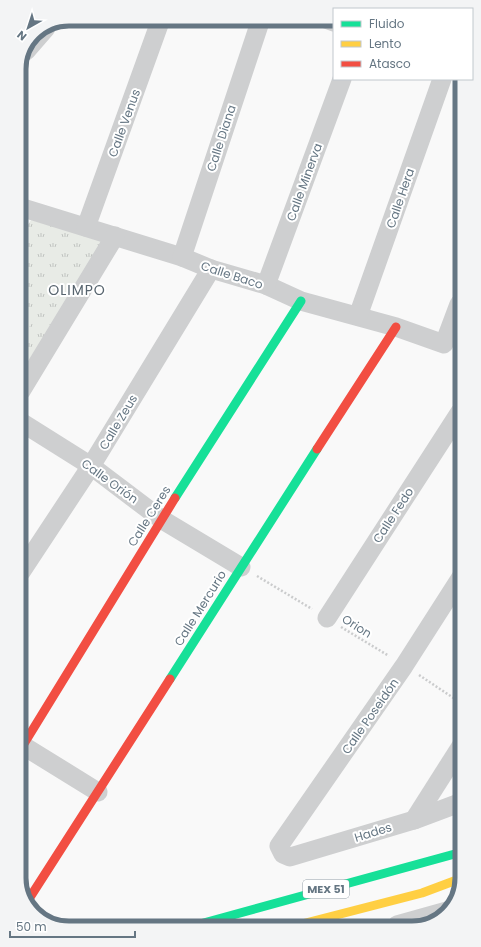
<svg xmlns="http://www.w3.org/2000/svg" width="481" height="947" font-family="Poppins,sans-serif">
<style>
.grass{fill:url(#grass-tufts)}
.garden{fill:#e8ebe6}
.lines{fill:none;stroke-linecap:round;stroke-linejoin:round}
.path{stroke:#cbcccd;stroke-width:2.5;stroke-dasharray:2 2;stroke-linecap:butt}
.street{stroke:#cecfd0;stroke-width:19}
.fast{stroke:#16e098;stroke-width:9}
.slow{stroke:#ffcf43;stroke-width:9}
.jam{stroke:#f24e42;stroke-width:9}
.labels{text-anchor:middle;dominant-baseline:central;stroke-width:4;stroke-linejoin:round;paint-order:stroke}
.shield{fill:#fff;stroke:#939fa8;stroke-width:1}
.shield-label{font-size:11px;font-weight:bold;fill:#657683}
.street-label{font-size:12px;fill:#657683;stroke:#fff}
.quarter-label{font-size:14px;letter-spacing:1px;fill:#57646e;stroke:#fff}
.rim{fill:none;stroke:#657683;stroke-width:5}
</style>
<defs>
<pattern id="grass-tufts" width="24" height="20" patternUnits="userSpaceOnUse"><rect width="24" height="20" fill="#e8ebe6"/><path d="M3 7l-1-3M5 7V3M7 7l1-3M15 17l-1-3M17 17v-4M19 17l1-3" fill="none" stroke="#c0c3c0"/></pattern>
</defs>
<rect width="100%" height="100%" fill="#f9f9f9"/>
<polygon class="grass" points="31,220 107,241 20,374 20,237"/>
<polygon class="garden" points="20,304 37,315 20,341"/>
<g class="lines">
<g class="path">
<polyline points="257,576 312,609"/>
<polyline points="341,627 389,656"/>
<polyline points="419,675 461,703"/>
</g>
<g class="street">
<polyline points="326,19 334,22"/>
<polyline points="26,51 46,28"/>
<polyline points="20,207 182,257 211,269 266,285 301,301 396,327 444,344 459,304"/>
<polyline points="86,227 161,19"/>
<polyline points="182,257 261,19"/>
<polyline points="266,285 342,79"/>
<polyline points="358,316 442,79"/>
<polyline points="21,391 115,236"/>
<polyline points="21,422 91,466 161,519 241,567"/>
<polyline points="21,572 91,466 211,269"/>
<polyline points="461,577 404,666 279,846 283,854 290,857 414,820 462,802"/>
<polyline points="327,618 460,412"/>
<polyline points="22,745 98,792"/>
<polyline points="414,820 461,746"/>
<polyline points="397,925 447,911"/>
</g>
<g class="fast">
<polyline points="175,498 301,301"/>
<polyline points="170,679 317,449"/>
<polyline points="189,927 462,852"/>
</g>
<polyline class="slow" points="294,926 422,893 462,878"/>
<g class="jam">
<polyline points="317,449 396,327"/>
<polyline points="22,747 175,498"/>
<polyline points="27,902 170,679"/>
</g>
</g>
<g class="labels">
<rect class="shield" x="303" y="880" width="46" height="18" rx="3"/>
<g class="shield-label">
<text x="326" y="889">MEX 51</text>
</g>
<g class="street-label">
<text transform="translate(124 123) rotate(-70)">Calle Venus</text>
<text transform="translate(221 138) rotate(-72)">Calle Diana</text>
<text transform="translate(304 182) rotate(-70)">Calle Minerva</text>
<text transform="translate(400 198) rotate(-71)">Calle Hera</text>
<text transform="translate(232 275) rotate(18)">Calle Baco</text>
<text transform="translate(118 422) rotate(-59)">Calle Zeus</text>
<text transform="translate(110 481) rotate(36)">Calle Orión</text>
<text transform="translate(393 515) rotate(-57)">Calle Fedo</text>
<text transform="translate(149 516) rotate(-58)">Calle Ceres</text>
<text transform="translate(200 608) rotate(-58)">Calle Mercurio</text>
<text transform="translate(357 626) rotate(32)">Orion</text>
<text transform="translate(370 716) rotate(-55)">Calle Poseidón</text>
<text transform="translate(373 832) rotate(-17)">Hades</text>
</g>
<g class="quarter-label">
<text x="77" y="290">OLIMPO</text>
</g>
</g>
<path d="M0 0H481V947H0ZM69 26H412A43 43 0 0 1 455 69V878A43 43 0 0 1 412 921H69A43 43 0 0 1 26 878V69A43 43 0 0 1 69 26Z" fill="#f3f4f5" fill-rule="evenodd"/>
<path class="rim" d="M69 26H412A43 43 0 0 1 455 69V878A43 43 0 0 1 412 921H69A43 43 0 0 1 26 878V69A43 43 0 0 1 69 26Z"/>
<rect x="333" y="8" width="140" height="72" fill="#ffffff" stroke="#c1c8cd"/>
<rect x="341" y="21" width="20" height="6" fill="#16e098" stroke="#c1c8cd"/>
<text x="369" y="28" font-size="12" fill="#657683">Fluido</text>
<rect x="341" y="41" width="20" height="6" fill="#ffcf43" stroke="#c1c8cd"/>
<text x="369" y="48" font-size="12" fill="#657683">Lento</text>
<rect x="341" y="61" width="20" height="6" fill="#f24e42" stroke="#c1c8cd"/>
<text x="369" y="68" font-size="12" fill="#657683">Atasco</text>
<g transform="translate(28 28) rotate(219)" stroke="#ffffff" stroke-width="3" paint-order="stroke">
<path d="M0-3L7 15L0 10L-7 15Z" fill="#657683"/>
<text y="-6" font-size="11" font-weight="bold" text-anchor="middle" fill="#657683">N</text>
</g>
<path d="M10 931v6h125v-6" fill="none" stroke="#657683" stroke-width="2"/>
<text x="16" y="931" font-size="12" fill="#657683" stroke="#ffffff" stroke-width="3" paint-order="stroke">50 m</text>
</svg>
